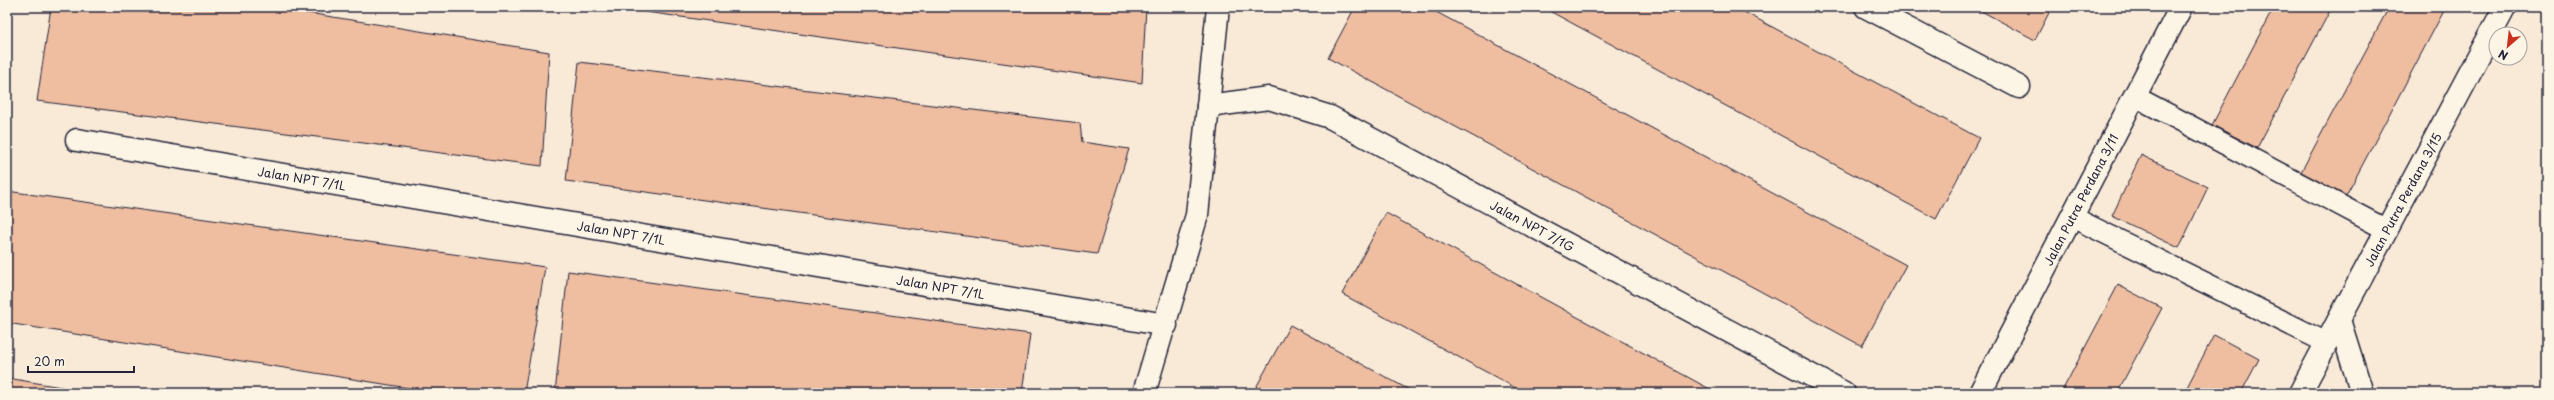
<svg xmlns="http://www.w3.org/2000/svg" width="2554" height="400" font-family="'Playpen Sans',sans-serif">
<style>
.building{fill:#efbda0;stroke:#22223b}
.lines{fill:none;stroke-linecap:round;stroke-linejoin:round}
.service-casing{stroke:#22223b;stroke-width:23}
.minor-casing{stroke:#22223b;stroke-width:25}
.service{stroke:#fcf5e5;stroke-width:20}
.minor{stroke:#fcf5e5;stroke-width:22}
.labels{text-anchor:middle;dominant-baseline:central;stroke-width:3;stroke-linejoin:round;paint-order:stroke}
.street-label{font-size:12px;fill:#22223b;stroke:#fcf5e5}
</style>
<rect width="100%" height="100%" fill="#f9ead7"/>
<filter id="ink" filterUnits="userSpaceOnUse"><feTurbulence type="fractalNoise" baseFrequency=".025" numOctaves="2"/><feDisplacementMap in="SourceGraphic" scale="8" xChannelSelector="R" yChannelSelector="G"/><feConvolveMatrix kernelMatrix="1 2 1 2 8 2 1 2 1" color-interpolation-filters="sRGB"/></filter>
<g filter="url(#ink)">
<g class="building">
<polygon points="51,7 271,7 549,52 542,166 37,101"/>
<polygon points="611,7 1146,7 1142,83"/>
<polygon points="1355,7 1427,7 1906,265 1862,346 1328,58"/>
<polygon points="1542,7 1735,7 1979,138 1936,219"/>
<polygon points="1974,7 2052,7 2035,40"/>
<polygon points="2274,7 2332,7 2257,148 2212,125"/>
<polygon points="2389,7 2446,7 2346,196 2301,172"/>
<polygon points="579,62 1080,123 1082,142 1129,149 1097,254 566,181"/>
<polygon points="2141,155 2208,187 2179,248 2112,216"/>
<polygon points="7,191 545,267 524,393 439,393 7,323"/>
<polygon points="1386,213 1717,393 1525,393 1342,294"/>
<polygon points="568,271 1030,334 1022,393 555,393"/>
<polygon points="2118,285 2162,308 2117,393 2061,393"/>
<polygon points="1290,325 1415,393 1253,393"/>
<polygon points="2214,335 2259,359 2241,393 2184,393"/>
<polygon points="7,378 97,393 7,393"/>
</g>
<g class="lines">
<defs>
<g id="service">
<polyline points="2134,96 2387,230"/>
<polyline points="2072,217 2327,343"/>
</g>
<g id="minor">
<polyline points="1866,7 2019,87"/>
<path id="s1" d="M1208 106 1269 98 1330 117 1844 393"/>
<path id="s2" d="M77 140 1166 325"/>
<polyline points="2339,320 2362,393"/>
<polyline points="1144,393 1197,215 1218,7"/>
<path id="s3" d="M1980 393 2181 7"/>
<path id="s4" d="M2300 393 2505 7"/>
</g>
</defs>
<use href="#service" class="service-casing"/>
<use href="#minor" class="minor-casing"/>
<use href="#service" class="service"/>
<use href="#minor" class="minor"/>
</g>
</g>
<g class="labels">
<g class="street-label">
<text stroke="none"><textPath href="#s2" startOffset="228">Jalan NPT 7/1L</textPath></text>
<text stroke="none"><textPath href="#s3" startOffset="218">Jalan Putra Perdana 3/11</textPath></text>
<text stroke="none"><textPath href="#s4" startOffset="219">Jalan Putra Perdana 3/15</textPath></text>
<text stroke="none"><textPath href="#s1" startOffset="355">Jalan NPT 7/1G</textPath></text>
<text stroke="none"><textPath href="#s2" startOffset="552">Jalan NPT 7/1L</textPath></text>
<text stroke="none"><textPath href="#s2" startOffset="876">Jalan NPT 7/1L</textPath></text>
</g>
</g>
<rect width="2554" height="400" fill="none" stroke="#fcf5e5" stroke-width="24"/>
<rect x="12" y="12" width="2530" height="376" fill="none" stroke="#22223b" stroke-width="1.5" filter="url(#ink)"/>
<g transform="translate(2508 46) rotate(208)"><circle r="19" fill="#fcf5e5" stroke="#a5a1a1"/>
<path d="M0-3L7 15L0 10L-7 15Z" fill="#c8321e"/>
<text y="-6" font-size="11" font-weight="bold" text-anchor="middle" fill="#22223b">N</text>
</g>
<path d="M28 366v6h106v-6" fill="none" stroke="#22223b" stroke-width="2"/>
<text x="34" y="366" font-size="12" fill="#22223b" stroke="#fcf5e5" stroke-width="3" paint-order="stroke">20 m</text>
</svg>
